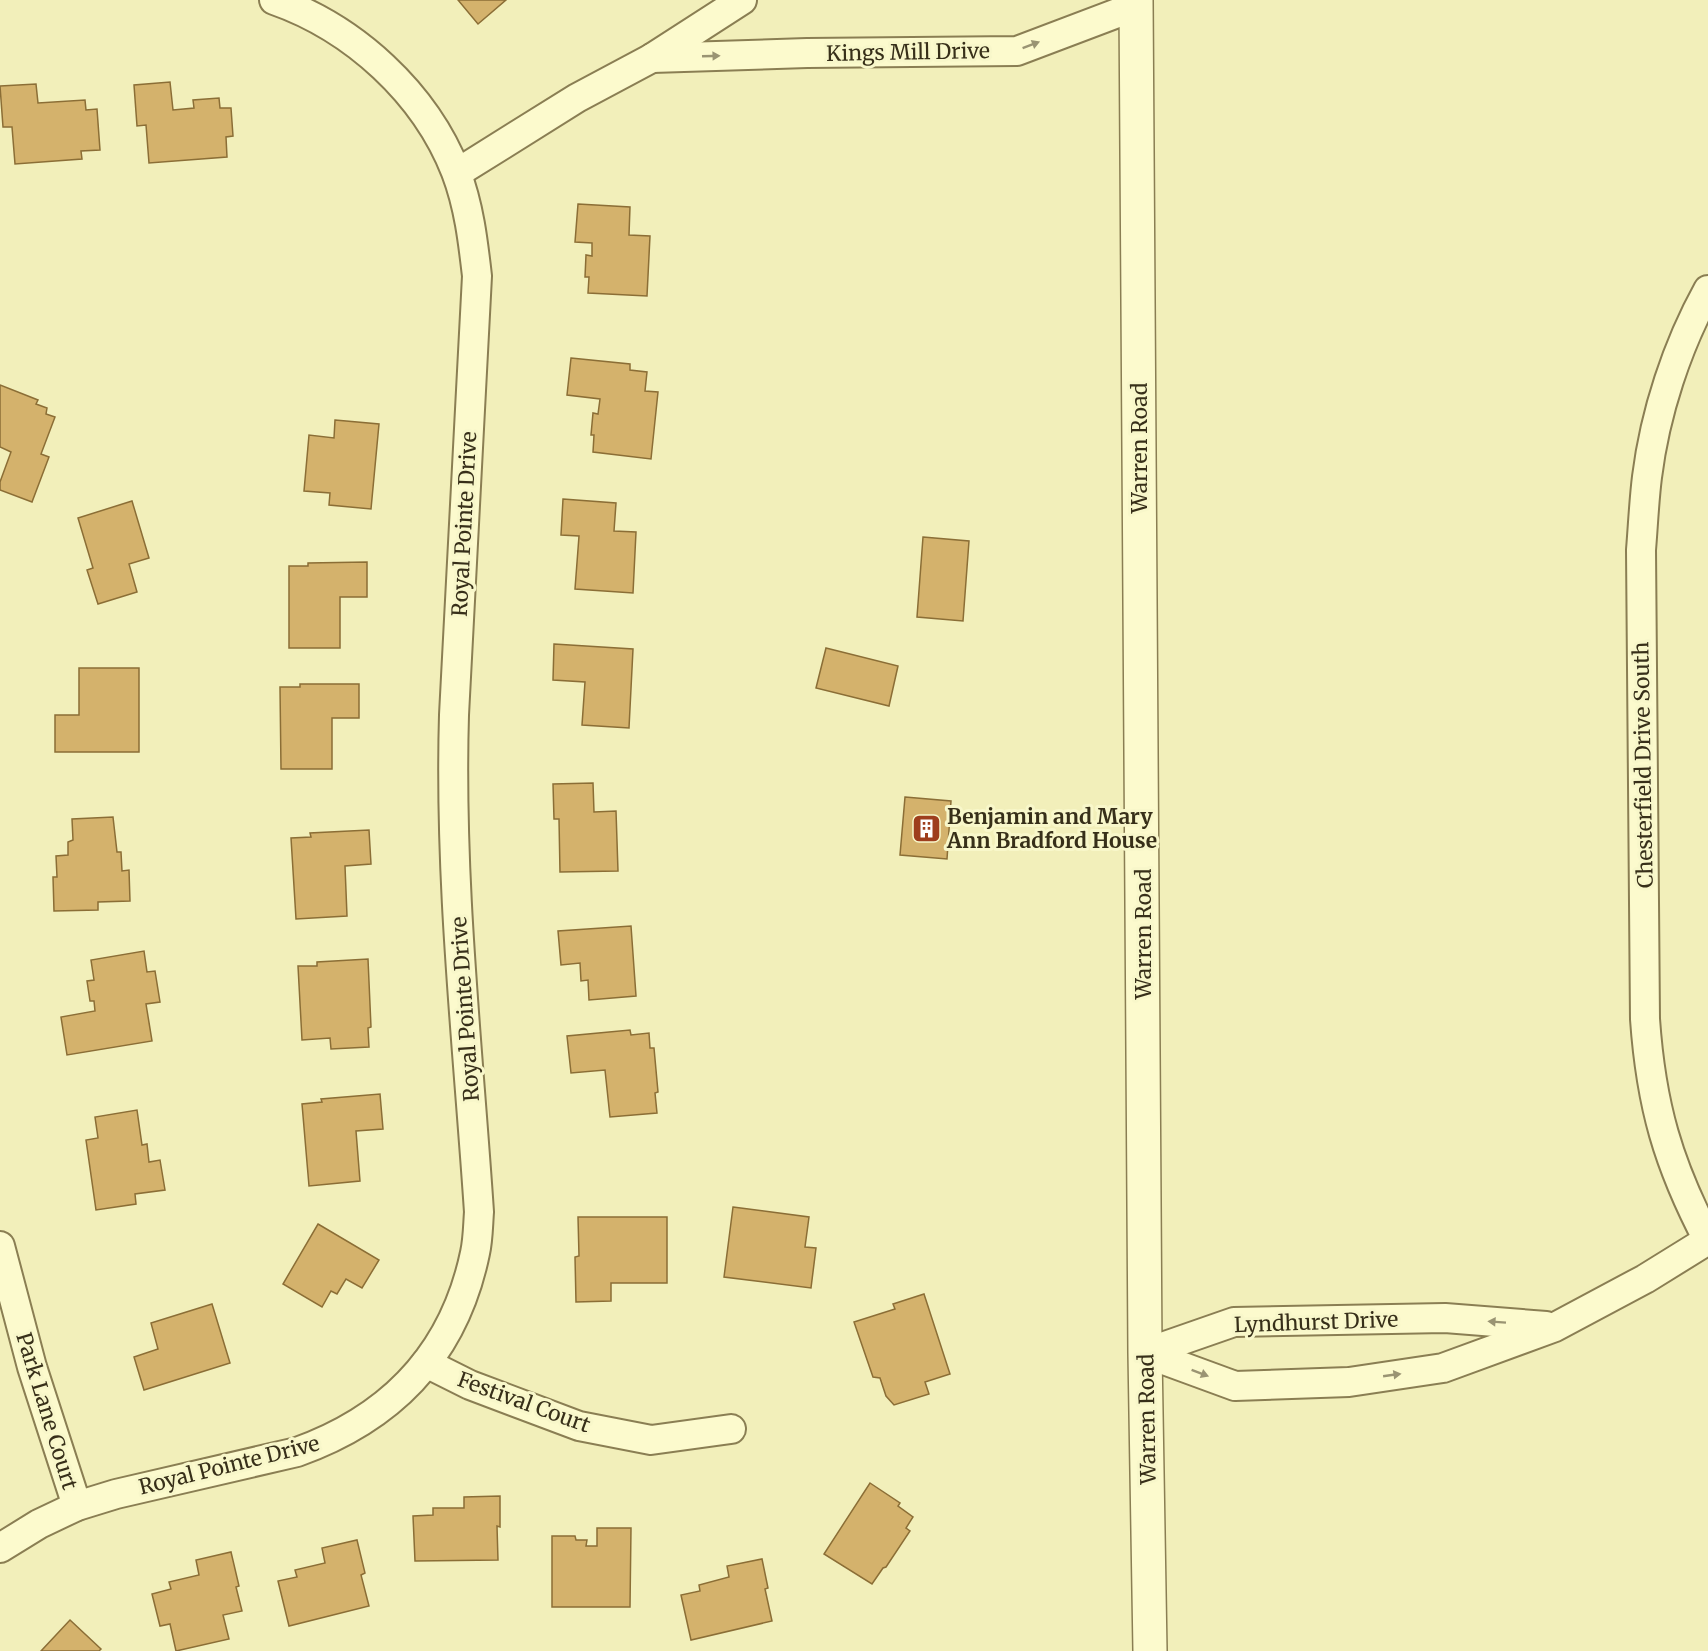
<svg xmlns="http://www.w3.org/2000/svg" width="1708" height="1651" font-family="Merriweather,serif">
<style>
.building{fill:#d4b26c;stroke:#8b6e36;stroke-width:1.5}
.lines{fill:none;stroke-linecap:round;stroke-linejoin:round}
.minor-casing{stroke:#8a7e53;stroke-width:32}
.tertiary-casing{stroke:#8a7e53;stroke-width:36}
.minor{stroke:#fcfacd;stroke-width:28}
.tertiary{stroke:#fcfacd;stroke-width:33}
.oneway{fill:#9a9473}
.labels{text-anchor:middle;dominant-baseline:central;stroke-width:6;stroke-linejoin:round;paint-order:stroke}
.street-label{font-size:21px;fill:#372f19;stroke:#f8f7ca}
.poi-label{font-size:21px;font-weight:bold;fill:#372f19;stroke:#f8f7ca;text-anchor:start}
</style>
<rect width="100%" height="100%" fill="#f2efba"/>
<g class="building">
<polygon points="458,0 506,0 478,24"/>
<polygon points="170,82 173,110 194,108 193,100 219,98 220,108 231,108 233,136 226,137 227,157 149,163 146,125 137,126 134,85"/>
<polygon points="36,84 38,103 85,100 86,110 97,109 100,150 81,151 82,159 15,164 12,127 3,127 0,86"/>
<polygon points="578,204 630,207 629,235 650,236 647,296 588,293 589,277 585,277 586,255 592,256 592,243 575,242"/>
<polygon points="571,358 630,364 630,370 647,372 645,391 658,392 651,459 593,452 594,435 591,435 593,413 598,414 600,399 567,395"/>
<polygon points="0,385 38,400 36,404 47,408 46,414 55,417 41,454 49,457 32,502 0,490 0,482 11,452 0,447"/>
<polygon points="335,420 379,424 371,509 329,505 330,493 304,491 309,435 334,438"/>
<polygon points="563,499 616,503 614,531 636,532 633,593 575,589 579,536 561,535"/>
<polygon points="132,501 149,558 129,564 137,592 98,604 87,570 93,568 78,518"/>
<polygon points="923,537 969,541 963,621 917,617"/>
<polygon points="367,562 367,597 340,597 340,648 289,648 289,566 308,566 308,563"/>
<polygon points="554,644 633,649 629,728 582,725 585,682 553,680"/>
<polygon points="826,648 898,666 889,706 816,688"/>
<polygon points="79,668 139,668 139,752 55,752 55,715 79,715"/>
<polygon points="300,684 359,684 359,718 332,718 332,769 281,769 280,687 300,687"/>
<polygon points="593,783 594,812 616,811 618,871 560,872 559,819 554,819 553,784"/>
<polygon points="905,797 951,801 947,859 900,855"/>
<polygon points="113,817 117,852 121,852 122,871 129,870 130,901 98,902 98,910 54,911 53,877 57,877 56,856 68,855 68,842 73,840 72,819"/>
<polygon points="369,830 371,864 345,866 347,916 296,919 291,838 311,837 310,833"/>
<polygon points="631,926 636,996 589,1000 588,980 581,981 580,963 561,965 558,931"/>
<polygon points="144,951 147,972 155,971 160,1002 146,1004 152,1041 67,1055 61,1017 95,1011 94,1001 90,1001 87,981 94,980 91,960"/>
<polygon points="368,959 371,1027 368,1028 369,1047 331,1049 330,1038 302,1040 298,966 317,966 317,962"/>
<polygon points="630,1030 631,1035 649,1033 650,1048 654,1048 658,1092 655,1093 657,1113 610,1117 605,1070 571,1073 567,1036"/>
<polygon points="380,1094 383,1129 356,1131 360,1181 309,1186 302,1104 322,1102 321,1099"/>
<polygon points="137,1110 142,1145 147,1144 149,1162 160,1160 165,1190 135,1194 136,1204 96,1210 86,1140 98,1138 95,1117"/>
<polygon points="733,1207 809,1217 805,1247 816,1248 811,1288 724,1277"/>
<polygon points="578,1217 667,1217 667,1283 611,1283 611,1301 576,1302 575,1257 579,1256"/>
<polygon points="318,1224 379,1260 362,1288 346,1279 337,1294 331,1291 322,1307 283,1284"/>
<polygon points="924,1294 950,1374 925,1382 929,1394 894,1405 886,1396 880,1378 873,1377 854,1322 895,1309 893,1304"/>
<polygon points="212,1304 230,1363 144,1390 134,1357 158,1349 151,1323"/>
<polygon points="870,1483 900,1503 898,1506 913,1517 906,1528 910,1531 886,1567 883,1568 872,1584 824,1554"/>
<polygon points="500,1496 500,1527 497,1526 498,1560 415,1561 413,1516 433,1515 433,1508 464,1508 464,1497"/>
<polygon points="597,1528 631,1528 630,1607 552,1607 552,1536 575,1536 576,1540 587,1540 586,1546 597,1546"/>
<polygon points="357,1540 365,1573 361,1575 369,1606 289,1626 278,1581 297,1577 295,1570 325,1563 322,1548"/>
<polygon points="231,1552 239,1586 236,1587 242,1611 223,1615 229,1639 176,1651 170,1624 160,1626 152,1594 171,1589 169,1582 199,1575 196,1560"/>
<polygon points="762,1559 768,1588 765,1589 772,1621 691,1640 681,1595 700,1591 699,1585 729,1577 727,1566"/>
<polygon points="70,1620 101,1649 99,1651 41,1651"/>
</g>
<g class="lines">
<defs>
<g id="minor">
<polyline points="652,58 807,53 1017,51 1136,6"/>
<polyline points="457,173 577,98 652,58 742,0"/>
<path d="M1708 290C1677 346 1655 413 1647 477 1644 501 1643 526 1641 550L1645 1019C1651 1105 1668 1164 1708 1240"/>
<polyline points="0,1246 32,1367 77,1506"/>
<polyline points="1145,1353 1235,1386 1349,1382 1443,1368 1555,1327 1645,1279 1708,1240"/>
<polyline points="1145,1353 1234,1322 1445,1318 1546,1326"/>
<polyline points="426,1363 470,1385 579,1426 651,1440 731,1429"/>
<path d="M0 1548 39 1524 77 1506 116 1494 297 1452C392 1418 454 1354 475 1253 478 1240 478 1225 479 1212 468 1047 449 881 454 715L477 276C473 241 469 206 456 172 425 93 354 28 274 0"/>
</g>
<polyline id="tertiary" points="1136,0 1145,1353 1150,1651"/>
</defs>
<use href="#minor" class="minor-casing"/>
<use href="#tertiary" class="tertiary-casing"/>
<use href="#minor" class="minor"/>
<use href="#tertiary" class="tertiary"/>
</g>
<defs><path id="oneway-solid" d="M-6-.8H1V-3.2L6.5 0L1 3.2V.8H-6Z" transform="scale(1.5)"/></defs>
<g class="oneway">
<use href="#oneway-solid" transform="translate(1031 45) rotate(-21)"/>
<use href="#oneway-solid" transform="translate(711 56) rotate(-2)"/>
<use href="#oneway-solid" transform="translate(1497 1322) rotate(-176)"/>
<use href="#oneway-solid" transform="translate(1200 1373) rotate(21)"/>
<use href="#oneway-solid" transform="translate(1392 1375) rotate(-8)"/>
</g>
<defs>
<symbol id="building-square" viewBox="-11 -11 22 22"><rect x="-9" y="-9" width="18" height="18" rx="4" fill="#9e3e1d" stroke="#f8f7ca"/><path d="M-4-6H4V6H1V3H-1V6H-4ZM-2.5-4.3h1.7v1.8h-1.7ZM.8-4.3h1.7v1.8H.8ZM-2.5-1h1.7V.8h-1.7ZM.8-1h1.7V.8H.8Z" fill="#fff"/></symbol>
</defs>
<g fill-rule="evenodd">
<use href="#building-square" x="910" y="812" width="33" height="33"/>
</g>
<g class="labels">
<g class="street-label">
<text transform="translate(908 52) rotate(-1)">Kings Mill Drive</text>
<text transform="translate(1139 448) rotate(-90)">Warren Road</text>
<text transform="translate(464 524) rotate(-87)">Royal Pointe Drive</text>
<text transform="translate(1643 765) rotate(-91)">Chesterfield Drive South</text>
<text transform="translate(1143 934) rotate(-90)">Warren Road</text>
<text transform="translate(465 1009) rotate(-94)">Royal Pointe Drive</text>
<text transform="translate(1316 1322) rotate(-2)">Lyndhurst Drive</text>
<text transform="translate(524 1402) rotate(20)">Festival Court</text>
<text transform="translate(47 1411) rotate(73)">Park Lane Court</text>
<text transform="translate(1147 1419) rotate(-91)">Warren Road</text>
<text transform="translate(229 1465) rotate(-14)">Royal Pointe Drive</text>
</g>
<g class="poi-label">
<text x="947" y="816">Benjamin and Mary<tspan x="947" dy="24">Ann Bradford House</tspan></text>
</g>
</g>
</svg>
